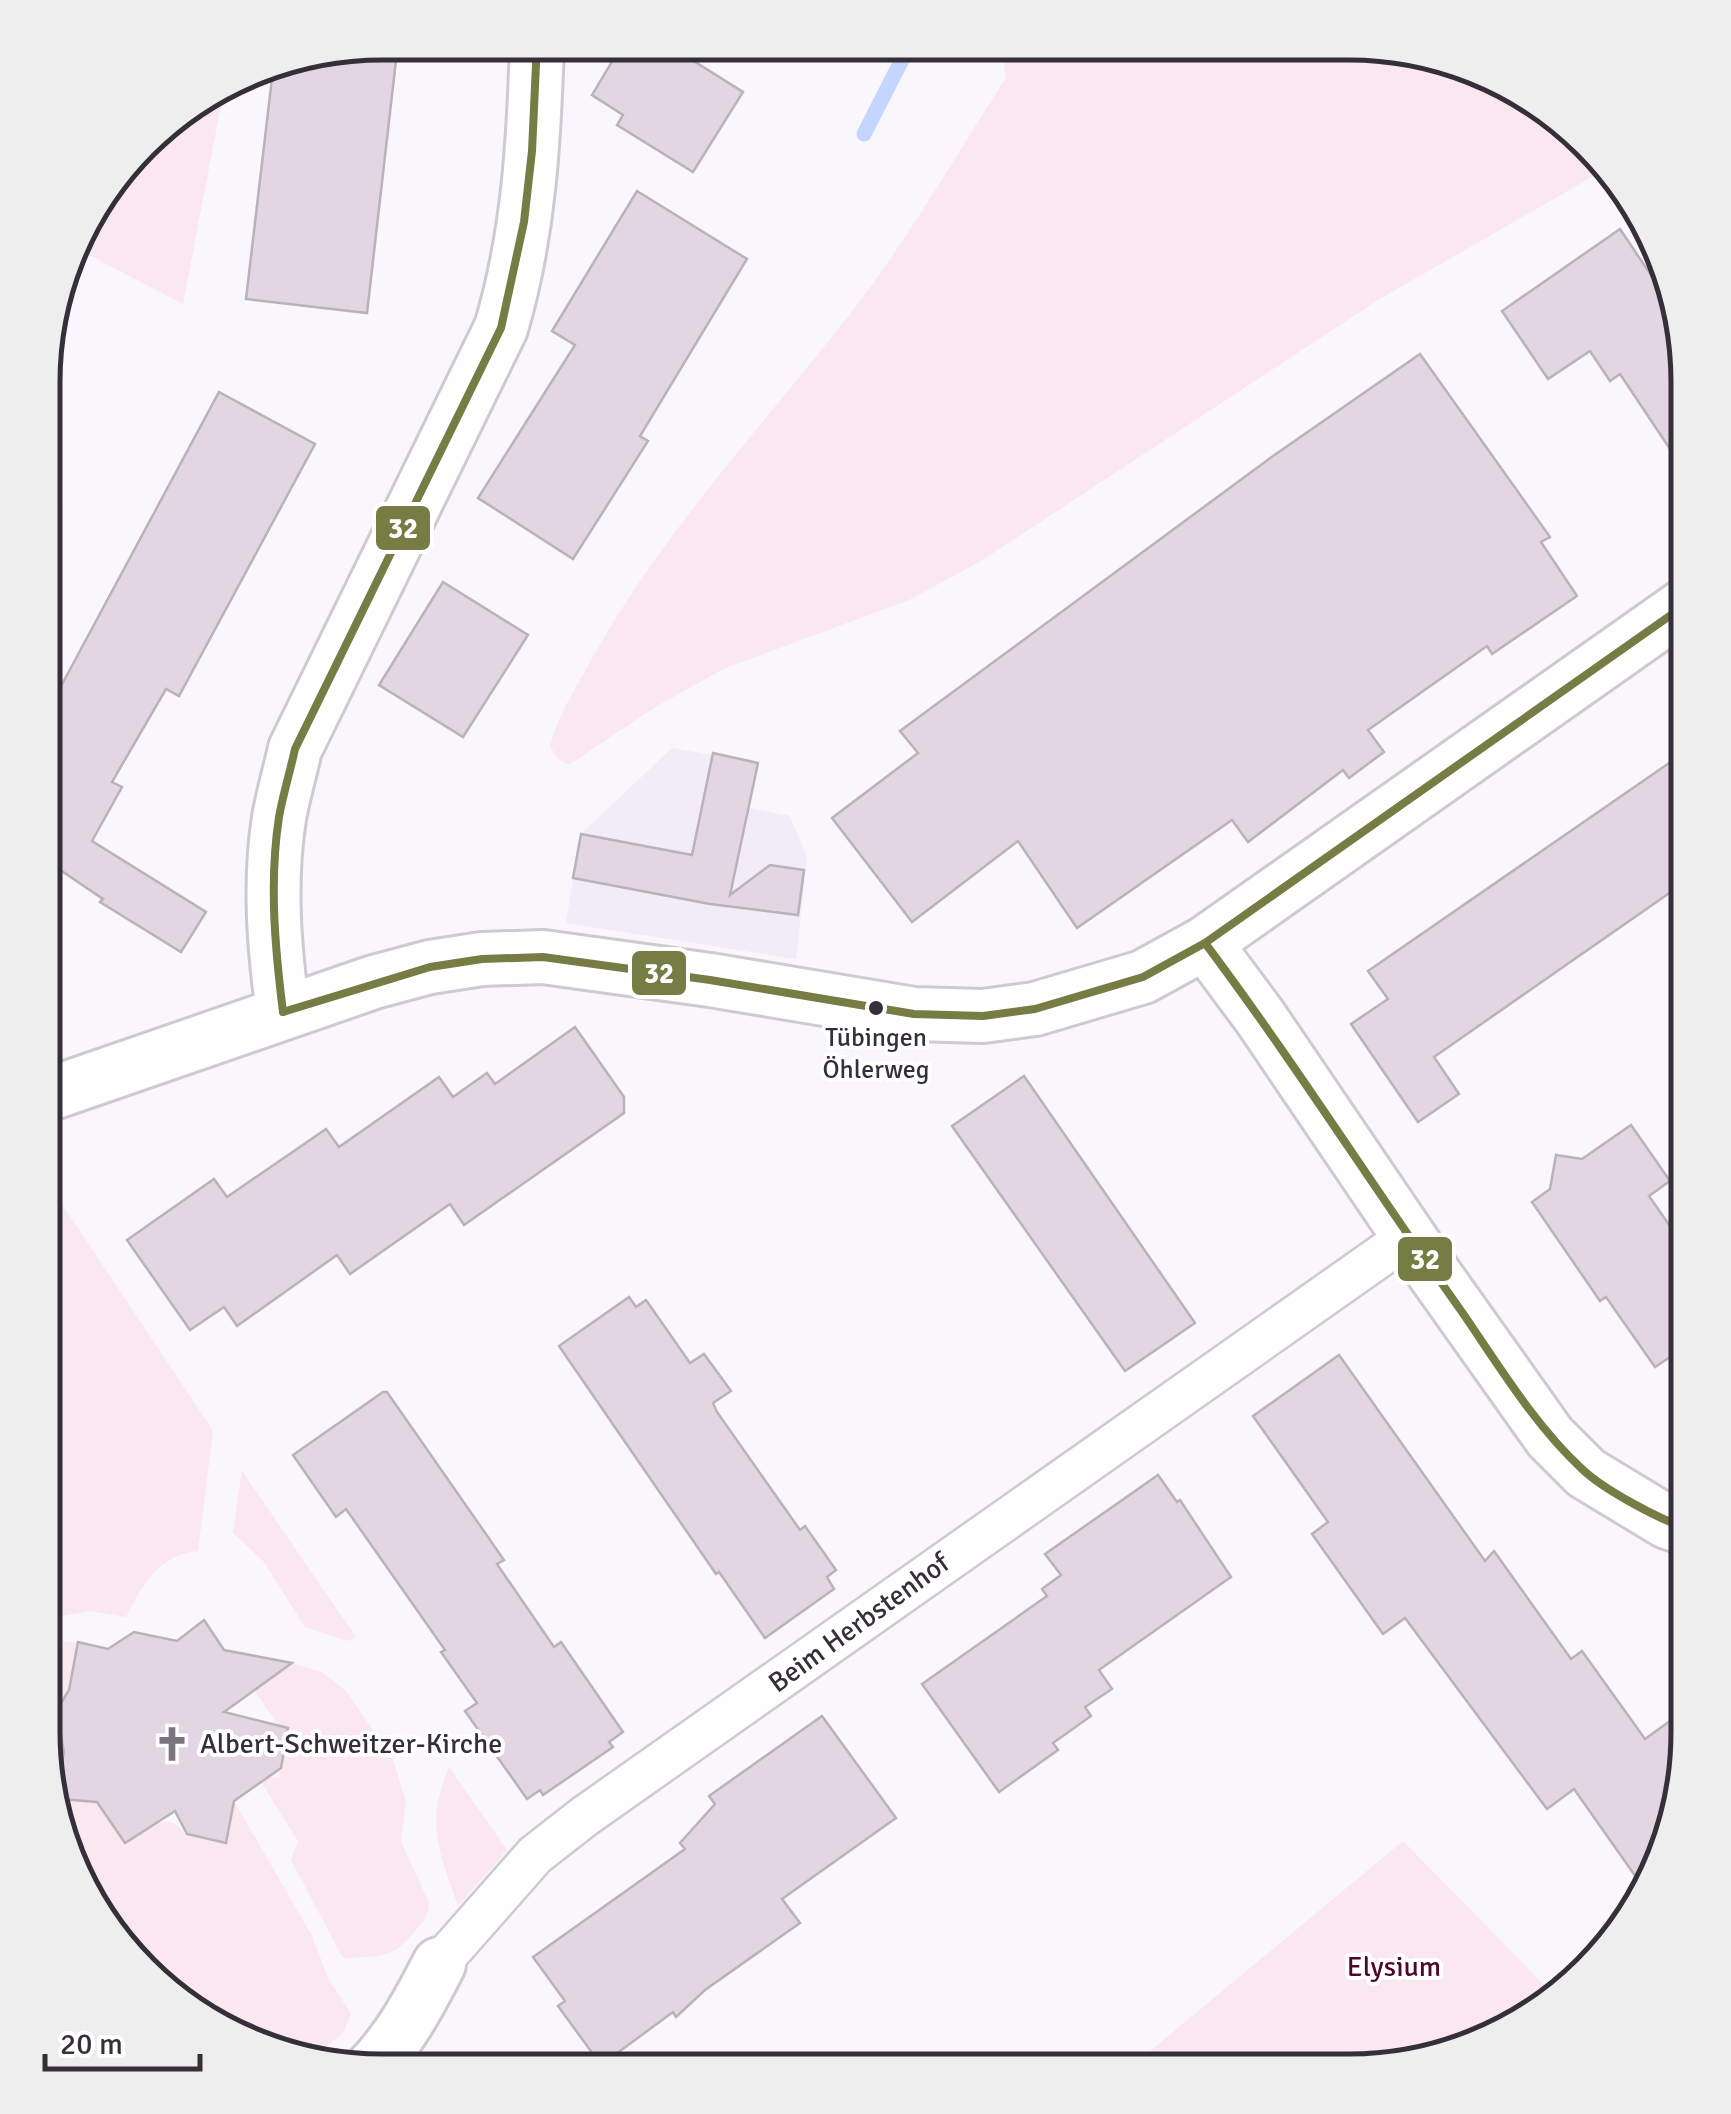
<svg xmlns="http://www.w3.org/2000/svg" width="1731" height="2114" font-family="Signika,sans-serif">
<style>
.built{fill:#f2ebf8}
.green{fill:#fae7ef}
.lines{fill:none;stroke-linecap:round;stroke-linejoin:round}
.stream{stroke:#c4d6fd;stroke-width:15}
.building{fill:#e4d5e2;stroke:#b9b3b9;stroke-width:2.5}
.pedestrian-casing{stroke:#cecad2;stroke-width:45}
.minor-casing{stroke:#cecad2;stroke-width:58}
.pedestrian{stroke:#fefeff;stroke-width:40}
.minor{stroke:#fefeff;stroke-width:52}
.bus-1-casing{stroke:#fff;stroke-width:15}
.bus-1{stroke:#757c44;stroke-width:8}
.bus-dot{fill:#352f39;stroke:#fff;stroke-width:4}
.labels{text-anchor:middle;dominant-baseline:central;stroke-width:8;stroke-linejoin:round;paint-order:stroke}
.bus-label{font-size:26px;fill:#352f39;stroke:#fff}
.street-label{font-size:28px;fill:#352f39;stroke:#fff}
.poi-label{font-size:28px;fill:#352f39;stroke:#fff;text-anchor:start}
.park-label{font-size:28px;fill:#4e0728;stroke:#fff}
.rim{fill:none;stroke:#352f39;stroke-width:5}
.line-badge{stroke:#fff;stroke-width:4}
.badge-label{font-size:28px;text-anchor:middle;font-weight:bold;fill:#fff}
</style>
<rect width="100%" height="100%" fill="#f9f6fc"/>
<polygon class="built" points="672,748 758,763 749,808 790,816 807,858 796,959 566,923 581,834"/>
<g class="green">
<path d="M1001 44 1394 45 1538 100 1604 170 1378 300 981 561 909 600 723 669 652 709 569 765 558 759 550 746C557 717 574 691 589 664 658 538 758 431 847 318 906 243 954 158 1006 78Z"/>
<polygon points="224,89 183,304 76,248 88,213 159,126"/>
<path d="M63 1206 213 1431 198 1551C158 1555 142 1585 126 1617L90 1611 57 1617 43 1596 44 1221Z"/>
<polygon points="242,1471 356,1637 347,1641 305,1627 264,1562 233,1533"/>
<polygon points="61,1641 83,1643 58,1720 61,1736 58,1751 64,1752 57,1787 43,1732 43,1654"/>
<path d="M292 1663 322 1672 346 1691 393 1760 406 1801 401 1842 429 1903C429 1916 423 1921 415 1931 392 1960 377 1956 343 1958L291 1860 298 1841 261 1782 269 1776 279 1778 288 1728 279 1726 254 1690Z"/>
<path d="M449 1767 507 1850 458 1906C439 1850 425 1825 449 1767Z"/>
<polygon points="60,1799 97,1802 126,1843 155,1824 163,1822 172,1822 187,1835 226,1842 234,1801 312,1936 328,1978 351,2014 343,2033 315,2056 194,2015 88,1901"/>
<polygon points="1403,1841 1553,1994 1518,2026 1370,2071 1126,2071"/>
</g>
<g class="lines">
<polyline class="stream" points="864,134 910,44"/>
</g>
<g class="building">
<polygon points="382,42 398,43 367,313 246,299 274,61"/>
<polygon points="623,43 665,43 743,92 693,172 617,125 623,115 592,95"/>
<polygon points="637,191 747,259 640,436 648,441 573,559 478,498 575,345 552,331"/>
<polygon points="1620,229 1665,296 1688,382 1688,476 1620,374 1610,381 1590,351 1548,379 1502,311"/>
<polygon points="1420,354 1550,537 1541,542 1577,596 1492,654 1487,646 1368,730 1384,752 1349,778 1343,770 1248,842 1232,820 1077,928 1018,841 912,922 832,818 918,753 900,731 1273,456"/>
<polygon points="219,392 315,444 179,696 166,689 112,782 122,787 92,841 206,912 181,952 100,902 103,899 44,859 45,716"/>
<polygon points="443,582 528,635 463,737 379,685"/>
<polygon points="1688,750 1688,880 1434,1057 1459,1094 1418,1122 1351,1024 1388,999 1368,971"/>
<polygon points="713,753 758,763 730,895 770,865 804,870 798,915 710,904 573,878 581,834 692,855"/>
<polygon points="575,1027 624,1097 624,1113 464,1225 450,1204 350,1274 337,1255 237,1326 224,1307 190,1330 127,1240 214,1179 227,1197 326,1129 339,1147 439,1077 453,1097 487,1073 495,1084"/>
<polygon points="1024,1076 1195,1323 1125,1371 952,1126"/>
<polygon points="1631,1125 1670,1181 1649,1196 1688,1252 1688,1345 1655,1367 1606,1297 1600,1301 1532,1202 1550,1189 1556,1155 1582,1159"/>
<polygon points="629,1297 636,1307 646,1300 690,1363 704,1354 731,1391 713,1403 717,1412 800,1530 805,1526 836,1570 827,1577 834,1589 765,1638 719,1572 716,1574 559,1346"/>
<polygon points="1339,1355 1485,1561 1494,1551 1571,1659 1582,1651 1645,1739 1688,1708 1688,1755 1643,1887 1574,1789 1547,1809 1405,1618 1383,1634 1312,1534 1328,1522 1253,1416"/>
<polygon points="383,1392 387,1392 504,1560 497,1564 554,1647 561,1642 623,1732 609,1742 613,1747 543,1795 540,1790 527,1799 465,1711 477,1703 441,1652 445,1650 346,1509 336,1517 293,1455"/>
<polygon points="1158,1475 1177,1502 1180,1500 1231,1577 1099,1670 1112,1689 1085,1707 1091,1716 1053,1743 1058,1750 999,1792 922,1684 1047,1596 1042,1589 1061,1575 1045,1554"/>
<polygon points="204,1620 224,1650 292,1663 224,1712 288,1728 281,1768 234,1801 226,1843 187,1834 175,1811 125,1843 97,1802 60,1799 57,1787 64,1752 58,1720 60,1705 69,1690 78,1642 108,1649 134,1632 177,1641"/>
<polygon points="822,1716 896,1818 782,1899 800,1923 705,1990 676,2017 673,2012 601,2065 558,2006 565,2001 533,1957 685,1849 680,1843 715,1804 709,1796"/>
</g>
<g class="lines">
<defs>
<polyline id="pedestrian" points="439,1964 535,1855 585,1816 1409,1236"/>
<g id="minor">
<polyline points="1205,943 1260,1017 1435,1275 1550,1437 1586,1473 1667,1522 1688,1529"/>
<path d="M283 1012C274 947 269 882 279 818 283 795 290 772 295 749L501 328C529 234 534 140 537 43"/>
<polyline points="44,1096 374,982 430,967 482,959 543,957 710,980 914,1014 983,1016 1035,1009 1143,977 1205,943 1688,603"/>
<path d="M369 2071C400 2039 419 2003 439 1964"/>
</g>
</defs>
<use href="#pedestrian" class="pedestrian-casing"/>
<use href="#minor" class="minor-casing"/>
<use href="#pedestrian" class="pedestrian"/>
<use href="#minor" class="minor"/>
<defs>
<g id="bus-1">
<path d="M1205 943C1295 1063 1375 1190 1462 1312 1499 1366 1534 1424 1582 1469 1604 1490 1659 1519 1688 1529"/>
<polyline points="283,1012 430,967 482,959 543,957 710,980 914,1014 983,1016 1035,1009 1143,977 1205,943 1688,603"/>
<path d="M283 1012C275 948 269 882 279 817 283 794 290 772 295 749L501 328 524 222 532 151 537 43"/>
</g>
</defs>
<use href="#bus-1" class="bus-1-casing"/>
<use href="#bus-1" class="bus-1"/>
</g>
<defs>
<symbol id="church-bare" viewBox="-9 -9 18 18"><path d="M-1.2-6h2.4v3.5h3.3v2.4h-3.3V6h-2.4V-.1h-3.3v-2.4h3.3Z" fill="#7a757d" stroke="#fff" stroke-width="2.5" paint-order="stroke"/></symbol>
</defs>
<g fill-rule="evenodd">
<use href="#church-bare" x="147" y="1719" width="50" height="50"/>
</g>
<circle class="bus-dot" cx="876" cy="1008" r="9"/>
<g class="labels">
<g class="bus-label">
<text x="876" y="1038">Tübingen<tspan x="876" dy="32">Öhlerweg</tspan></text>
</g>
<g class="street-label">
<text transform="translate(859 1623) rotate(-36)">Beim Herbstenhof</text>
</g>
<g class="poi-label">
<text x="200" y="1744">Albert-Schweitzer-Kirche</text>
</g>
<g class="park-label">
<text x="1394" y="1967">Elysium</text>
</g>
</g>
<path d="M0 0H1731V2114H0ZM382 60H1349A322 322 0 0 1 1671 382V1732A322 322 0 0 1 1349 2054H382A322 322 0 0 1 60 1732V382A322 322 0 0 1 382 60Z" fill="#efeeef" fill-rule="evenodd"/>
<path class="rim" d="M382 60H1349A322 322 0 0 1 1671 382V1732A322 322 0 0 1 1349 2054H382A322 322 0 0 1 60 1732V382A322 322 0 0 1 382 60Z"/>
<g class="line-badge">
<rect x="374" y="504" width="58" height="48" rx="10" fill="#757c44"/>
<rect x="630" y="949" width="58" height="48" rx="10" fill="#757c44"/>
<rect x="1396" y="1235" width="58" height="48" rx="10" fill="#757c44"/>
</g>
<g class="badge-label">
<text x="403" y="538">32</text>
<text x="659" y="983">32</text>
<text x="1425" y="1269">32</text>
</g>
<path d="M45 2054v15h155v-15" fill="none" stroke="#352f39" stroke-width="5"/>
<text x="60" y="2054" font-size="30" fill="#352f39" stroke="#ffffff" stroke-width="8" paint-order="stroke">20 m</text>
</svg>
